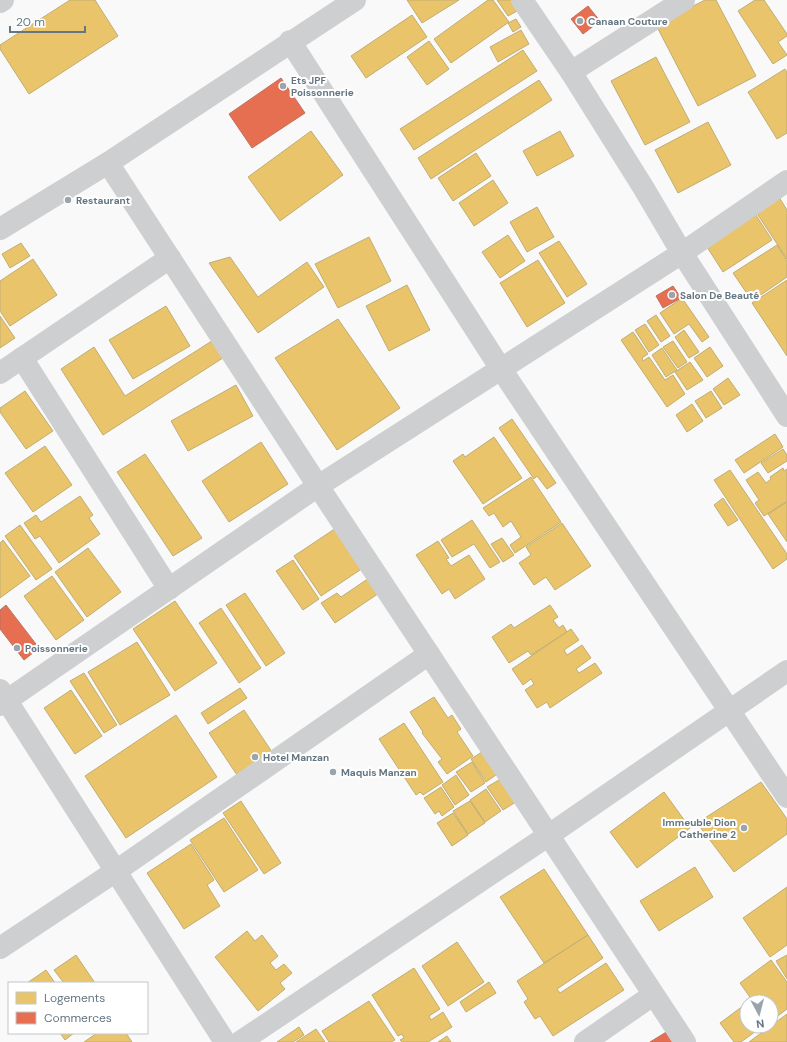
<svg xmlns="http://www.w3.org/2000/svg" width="787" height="1042" font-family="'DM Sans',sans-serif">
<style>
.homes{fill:#e9c46a;stroke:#c1ad72}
.shops{fill:#e76f51;stroke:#c07160}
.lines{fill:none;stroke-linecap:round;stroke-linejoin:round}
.minor{stroke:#cecfd0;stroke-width:22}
.tertiary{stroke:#cecfd0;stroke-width:22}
.poi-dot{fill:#99a4ac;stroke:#fff;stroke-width:1.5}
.labels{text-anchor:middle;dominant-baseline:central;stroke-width:4;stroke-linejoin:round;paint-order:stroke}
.poi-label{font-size:10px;font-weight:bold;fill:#657683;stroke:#fff;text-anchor:start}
</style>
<rect width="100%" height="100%" fill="#f9f9f9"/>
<g class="homes">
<polygon points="70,0 95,0 118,36 29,94 0,49 0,45"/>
<polygon points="407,0 459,0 422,23"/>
<polygon points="488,0 493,0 509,22 451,63 434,39"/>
<polygon points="497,0 512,0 519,10 508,16"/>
<polygon points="705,0 716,0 756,76 698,106 656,25"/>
<polygon points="755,0 764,0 787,34 787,36 778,42 787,55 773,64 738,11"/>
<polygon points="412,15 427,37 366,78 351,56"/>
<polygon points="516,19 521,27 513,32 508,23"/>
<polygon points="521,30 529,44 498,62 490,47"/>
<polygon points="429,41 449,69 427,85 407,57"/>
<polygon points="523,50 537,71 414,150 400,129"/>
<polygon points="656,57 690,122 645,145 611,81"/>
<polygon points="785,69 787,72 787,133 777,139 748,92"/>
<polygon points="539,80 552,100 431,179 418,158"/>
<polygon points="708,122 731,165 678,193 655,150"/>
<polygon points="311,131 343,175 280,221 248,177"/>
<polygon points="560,131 574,156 537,176 523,151"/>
<polygon points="476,153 491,176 453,201 438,178"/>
<polygon points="493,180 508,203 474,226 459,203"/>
<polygon points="779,197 787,210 787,259 756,212"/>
<polygon points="537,207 554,237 527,252 510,222"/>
<polygon points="756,215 772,240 723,272 707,247"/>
<polygon points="508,235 525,261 500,278 482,252"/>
<polygon points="369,237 391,281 338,308 315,264"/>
<polygon points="559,241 587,284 567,297 539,253"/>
<polygon points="21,243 30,256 10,268 2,254"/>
<polygon points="777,245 787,261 787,277 752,301 733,273"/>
<polygon points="230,257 258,297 307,262 324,287 258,333 209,263"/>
<polygon points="33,259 57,295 10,326 0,311 0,281"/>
<polygon points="538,260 565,303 527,327 500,283"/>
<polygon points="787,280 787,356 752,303"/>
<polygon points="407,285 430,330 389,351 366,306"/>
<polygon points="682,298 709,337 702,342 689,324 674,334 660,313"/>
<polygon points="166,306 190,346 133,379 109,340"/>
<polygon points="656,315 670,336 661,342 647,321"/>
<polygon points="0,316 15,338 0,348"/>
<polygon points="338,319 400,408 337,450 275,358"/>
<polygon points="645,324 659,345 649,352 635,330"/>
<polygon points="684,330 699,352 689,358 675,337"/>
<polygon points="633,332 648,354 642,358 643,361 649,357 665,380 673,375 685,394 667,407 621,340"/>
<polygon points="215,339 226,356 103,435 61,369 94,347 125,396"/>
<polygon points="673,341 687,362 678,368 663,347"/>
<polygon points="710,347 723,366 707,377 694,358"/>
<polygon points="662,348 677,370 666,377 652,355"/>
<polygon points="690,362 703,380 687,390 675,372"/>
<polygon points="728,378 740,395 724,405 713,389"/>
<polygon points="236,385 253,416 188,451 171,421"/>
<polygon points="25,391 53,431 26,449 0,412 0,408"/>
<polygon points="711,391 722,408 706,418 695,401"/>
<polygon points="692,404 703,421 687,432 676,415"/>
<polygon points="512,419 556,483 547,489 537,476 534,479 499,428"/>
<polygon points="775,434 783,447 744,473 735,460"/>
<polygon points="494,437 522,478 483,504 453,461 463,454 465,457"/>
<polygon points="261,442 288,484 229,522 202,481"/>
<polygon points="45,446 72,485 33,512 5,473"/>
<polygon points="783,449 787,455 787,461 768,473 761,463"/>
<polygon points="145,454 202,538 173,556 117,472"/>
<polygon points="783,468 784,471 787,469 787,501 764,516 755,503 759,500 746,480 758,472 766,483 771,479 770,477"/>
<polygon points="730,470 787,554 787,559 773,569 714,480"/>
<polygon points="531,477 561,522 515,553 510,545 521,537 511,521 503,527 494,513 489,516 483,508"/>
<polygon points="80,496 93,515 89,518 100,534 59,563 40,536 35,539 24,523 36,515 41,522"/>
<polygon points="723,498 738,520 728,526 714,505"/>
<polygon points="787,502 787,542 768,514"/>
<polygon points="472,520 500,562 490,568 474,544 452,557 441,540"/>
<polygon points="562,523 591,566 555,590 546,577 534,585 519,563 531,555 526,547"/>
<polygon points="20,525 52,569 36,580 5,536"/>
<polygon points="339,526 366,566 321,596 294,556"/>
<polygon points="502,538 514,555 503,562 491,544"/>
<polygon points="3,540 30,576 0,598 0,543"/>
<polygon points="438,541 449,558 446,559 451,566 469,555 485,579 455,599 449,589 442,594 416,555"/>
<polygon points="88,548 121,592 87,617 55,572"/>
<polygon points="293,560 319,599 303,610 276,571"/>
<polygon points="52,576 84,620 56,640 24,596"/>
<polygon points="372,576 382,591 335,623 321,603 337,593 341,597"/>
<polygon points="245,593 285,653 266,666 226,605"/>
<polygon points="175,601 217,663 175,691 133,629"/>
<polygon points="550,605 558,617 553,620 559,628 563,625 567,632 531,655 528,651 509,663 492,637 511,624 514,628"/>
<polygon points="221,608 261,668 239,683 199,623"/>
<polygon points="571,629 579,640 564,650 567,655 582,645 591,658 576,669 579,673 595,663 602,673 550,708 547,702 537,708 525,690 534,684 531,679 523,685 512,669"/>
<polygon points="137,642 170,695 120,725 88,672"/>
<polygon points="84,673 117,725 104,733 70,681"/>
<polygon points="240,688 247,698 208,724 201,713"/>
<polygon points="71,690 102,736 75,754 44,708"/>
<polygon points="434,697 448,718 452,715 461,729 457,732 473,756 447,774 438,762 442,759 422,733 423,732 410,712"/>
<polygon points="244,710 272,752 237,775 209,733"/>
<polygon points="176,715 217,777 126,838 85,776"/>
<polygon points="404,723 443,782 423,795 420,792 416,795 379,739"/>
<polygon points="485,750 500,772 486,782 471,759"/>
<polygon points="472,762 485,783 471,792 456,772"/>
<polygon points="456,775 469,795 455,805 442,785"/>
<polygon points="504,777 519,800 503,810 487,787"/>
<polygon points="761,782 787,819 787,834 734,872 697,823"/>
<polygon points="441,787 454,807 442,816 439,811 435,814 424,798"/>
<polygon points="486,789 501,811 485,822 470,800"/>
<polygon points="664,792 690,828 637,868 610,832"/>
<polygon points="241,801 281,863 264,874 223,813"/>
<polygon points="470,801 485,823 468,834 453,811"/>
<polygon points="453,813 468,835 452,846 437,823"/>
<polygon points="224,818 258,870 224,892 190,840"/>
<polygon points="191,844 214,880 207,885 220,906 184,929 147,873"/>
<polygon points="695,867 713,897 659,931 640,901"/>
<polygon points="544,869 588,935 544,963 500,897"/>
<polygon points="787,887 787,945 770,957 743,918"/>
<polygon points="247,931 255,941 262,935 278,956 270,963 276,970 284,964 292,973 280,983 285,989 258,1011 215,957"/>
<polygon points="588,935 603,958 557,989 560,993 606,963 624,990 553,1036 540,1016 535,1019 524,1002 528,999 517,981"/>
<polygon points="457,942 484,982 448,1006 422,966"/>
<polygon points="76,955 95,983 64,983 54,970"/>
<polygon points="787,955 787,979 776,961"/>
<polygon points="771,960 787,982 787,1009 771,1021 771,1002 749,1002 752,1000 740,983"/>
<polygon points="414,968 440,1009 429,1016 431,1020 443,1012 452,1027 428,1042 402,1042 400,1040 404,1038 402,1034 398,1036 372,995"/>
<polygon points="46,970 55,983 27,983"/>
<polygon points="489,982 496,993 466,1012 460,1002"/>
<polygon points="369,1001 395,1040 391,1042 329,1042 322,1031"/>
<polygon points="747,1003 747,1026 763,1026 741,1042 734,1042 720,1023"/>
<polygon points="787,1014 787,1042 749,1042"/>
<polygon points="299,1027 304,1035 293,1042 277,1042"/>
<polygon points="316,1029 325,1042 296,1042"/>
<polygon points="60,1033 74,1033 65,1040"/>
<polygon points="97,1033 126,1033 132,1042 84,1042"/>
<polygon points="447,1036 451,1042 438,1042"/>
</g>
<g class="shops">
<polygon points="588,6 600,21 583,34 571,19"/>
<polygon points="281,78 305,113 252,148 229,114"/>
<polygon points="673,286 681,298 663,308 656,296"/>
<polygon points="6,605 39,648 24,660 0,629 0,610"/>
<polygon points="668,1031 675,1042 650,1042"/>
</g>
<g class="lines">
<g class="minor">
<polyline points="522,0 571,72 643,187 682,253 787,416"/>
<polyline points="0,2 3,0"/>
<polyline points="290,41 501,369 787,797"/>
<polyline points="571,72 684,0"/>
<polyline points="108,163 318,486 685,1042"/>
<polyline points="0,229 108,163 355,0"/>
<polyline points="22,358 169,589"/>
<polyline points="0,373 170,258"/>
<polyline points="0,705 318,486 682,253 787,181"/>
<polyline points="0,948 116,871 429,654"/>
<polyline points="240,1042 549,835 787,671"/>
<polyline points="585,1042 653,995"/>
</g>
<polyline class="tertiary" points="0,690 225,1042"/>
</g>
<g class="poi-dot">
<circle cx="580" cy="21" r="4"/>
<circle cx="283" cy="86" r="4"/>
<circle cx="68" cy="200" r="4"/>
<circle cx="672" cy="295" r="4"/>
<circle cx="17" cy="648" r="4"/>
<circle cx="255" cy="757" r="4"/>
<circle cx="333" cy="772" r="4"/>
<circle cx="744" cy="828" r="4"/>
</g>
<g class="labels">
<g class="poi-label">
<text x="588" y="21">Canaan Couture</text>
<text x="291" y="80">Ets JPF<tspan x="291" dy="12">Poissonnerie</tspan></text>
<text x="76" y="200">Restaurant</text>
<text x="680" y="295">Salon De Beauté</text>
<text x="25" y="648">Poissonnerie</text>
<text x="263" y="757">Hotel Manzan</text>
<text x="341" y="772">Maquis Manzan</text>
<text x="736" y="822" text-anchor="end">Immeuble Dion<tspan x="736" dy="12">Catherine 2</tspan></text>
</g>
</g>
<rect x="8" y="982" width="140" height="52" fill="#ffffff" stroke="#c1c8cd"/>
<rect x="16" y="992" width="20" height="12" fill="#e9c46a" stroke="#c1c8cd"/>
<text x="44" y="1002" font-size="12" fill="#657683">Logements</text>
<rect x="16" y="1012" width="20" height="12" fill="#e76f51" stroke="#c1c8cd"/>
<text x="44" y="1022" font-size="12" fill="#657683">Commerces</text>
<g transform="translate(759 1014) rotate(173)"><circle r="19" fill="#ffffff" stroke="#c1c8cd"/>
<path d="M0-3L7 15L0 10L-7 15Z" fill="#99a4ac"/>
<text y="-6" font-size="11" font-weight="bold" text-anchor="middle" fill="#657683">N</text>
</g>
<path d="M10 26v6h75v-6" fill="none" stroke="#657683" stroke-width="2"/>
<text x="16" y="26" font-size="12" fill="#657683" stroke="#ffffff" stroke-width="3" paint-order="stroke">20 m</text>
</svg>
